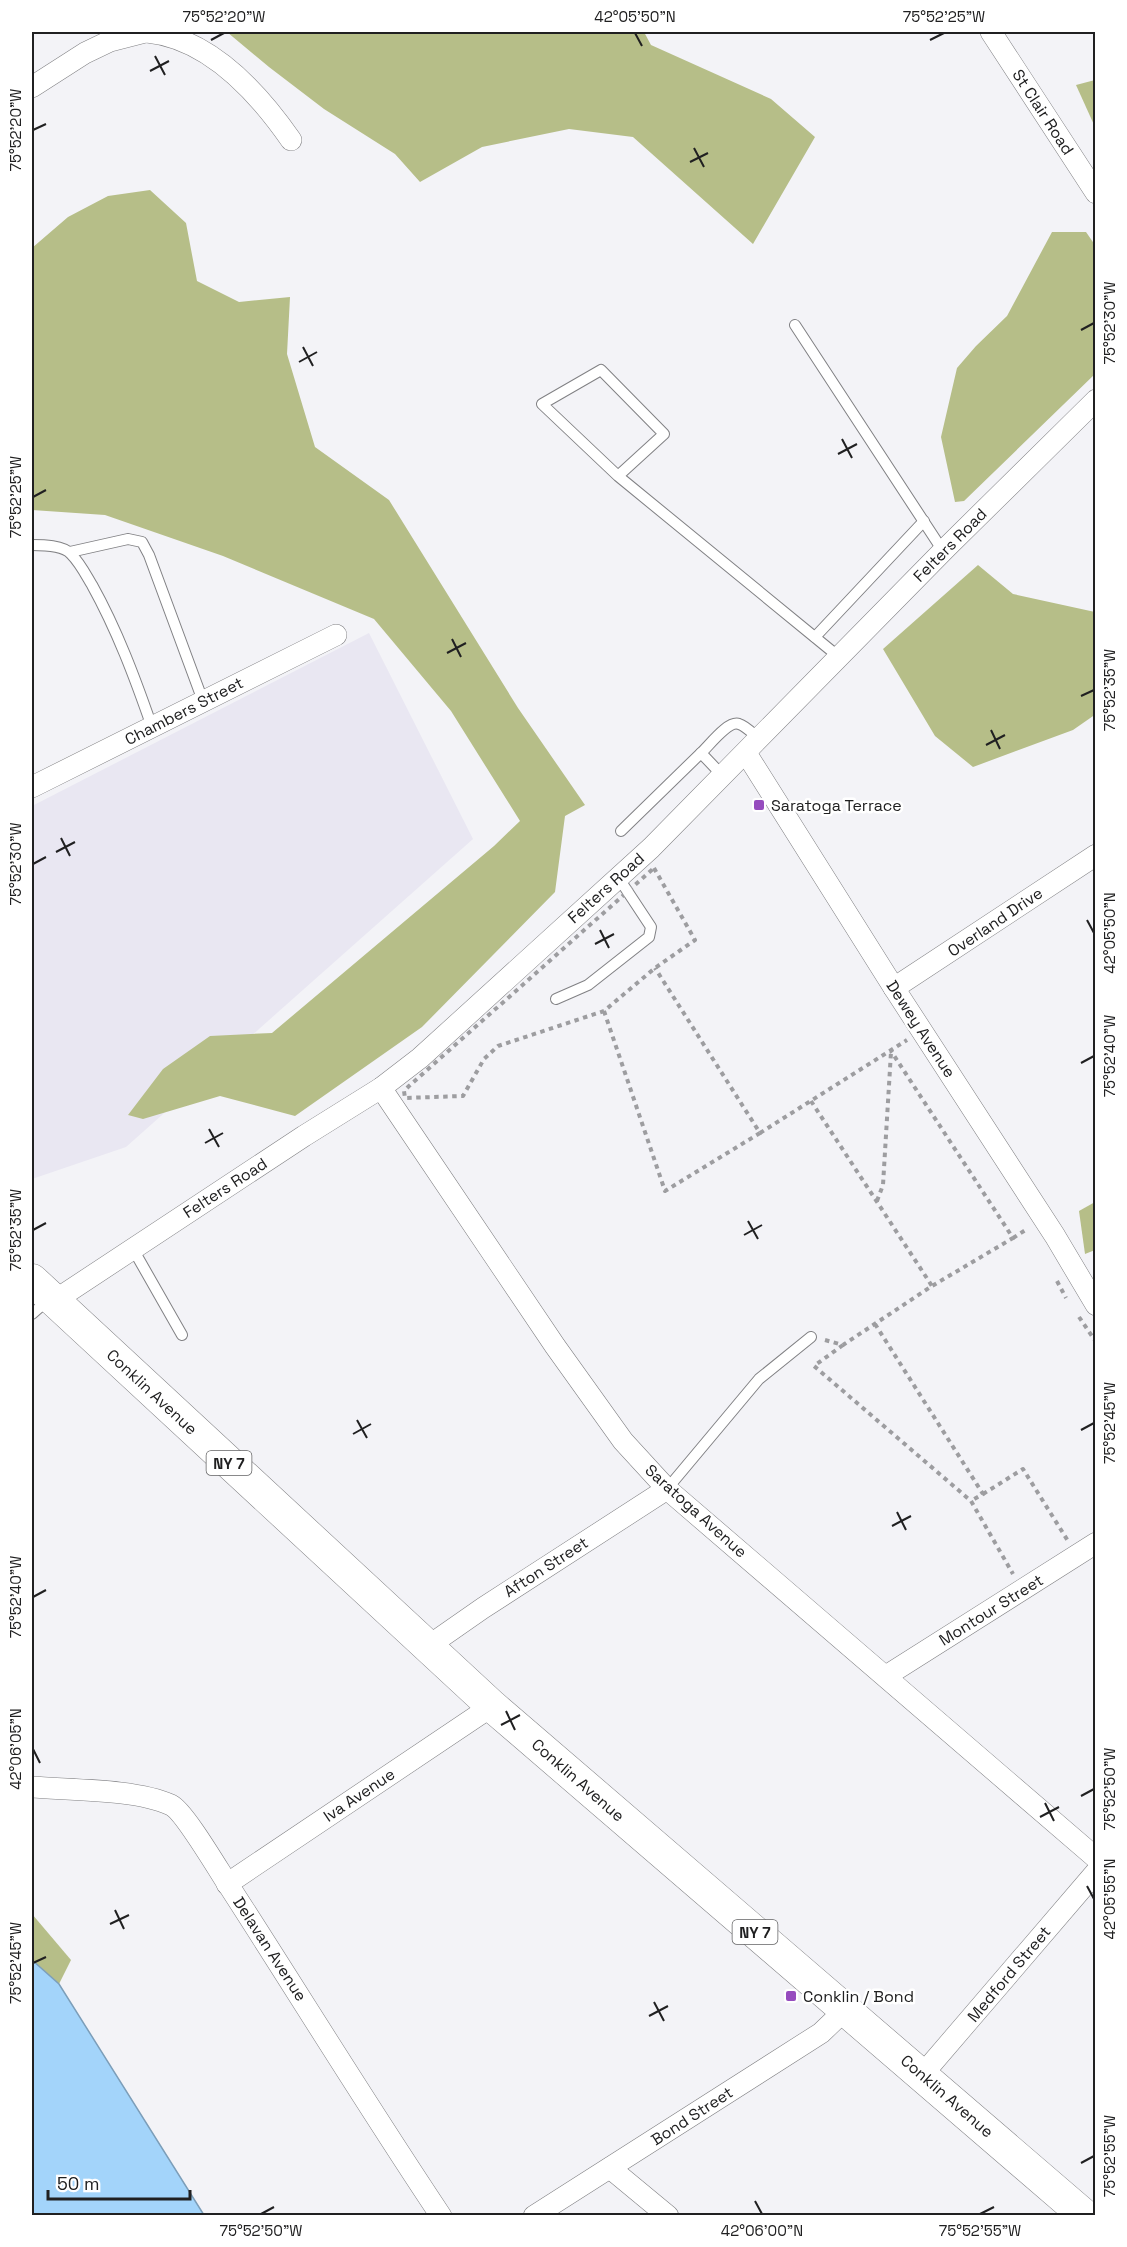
<svg xmlns="http://www.w3.org/2000/svg" width="1127" height="2247" font-family="'Space Grotesk',sans-serif">
<style>
.built{fill:#e9e7f2}
.forest{fill:#b6be88}
.water{fill:#a3d4fa;stroke:#7c9eb9;stroke-width:1.5}
.lines{fill:none;stroke-linecap:round;stroke-linejoin:round}
.lane-casing{stroke:#818184;stroke-width:12}
.street-casing{stroke:#818184;stroke-width:22}
.primary-casing{stroke:#818184;stroke-width:33}
.path{stroke:#9d9da0;stroke-width:4;stroke-dasharray:4.5 4.5;stroke-linecap:butt}
.lane{stroke:#fff;stroke-width:10}
.street{stroke:#fff;stroke-width:21}
.primary{stroke:#fff;stroke-width:32}
.ticks{fill:none;stroke:#202021;stroke-width:2}
.poi-dot{fill:#964cbe;stroke:#fff;stroke-width:2}
.labels{text-anchor:middle;dominant-baseline:central;stroke-width:5;stroke-linejoin:round;paint-order:stroke}
.shield{fill:#fff;stroke:#636364;stroke-width:1.5}
.shield-label{font-size:15px;font-weight:bold;fill:#202021}
.street-label{font-size:16px;fill:#202021;stroke:#fff}
.poi-label{font-size:16px;fill:#202021;stroke:#fff;text-anchor:start}
.neatline{fill:none;stroke:#202021;stroke-width:2}
.ticks-label{font-size:15px;text-anchor:middle;fill:#202021}
</style>
<rect width="100%" height="100%" fill="#f3f3f7"/>
<polygon class="built" points="369,633 473,839 126,1147 32,1179 32,806"/>
<g class="forest">
<polygon points="227,32 644,32 651,45 771,99 815,137 753,244 633,137 569,129 482,147 420,182 395,154 324,109 269,67"/>
<polygon points="1095,80 1096,80 1095,127 1076,85"/>
<polygon points="150,190 186,223 197,281 239,302 290,297 287,354 315,447 389,500 518,708 585,805 565,816 555,892 422,1027 295,1116 220,1096 143,1119 128,1115 163,1069 210,1036 272,1033 494,846 520,821 451,711 374,619 223,556 105,515 32,510 32,248 68,217 108,196"/>
<polygon points="1052,232 1086,232 1095,245 1095,374 964,501 955,502 941,437 957,368 976,346 1007,316"/>
<polygon points="978,565 1013,594 1095,612 1096,714 1073,730 973,767 935,736 883,649"/>
<polygon points="1095,1202 1095,1250 1085,1254 1079,1211"/>
<polygon points="32,1914 71,1960 59,1984 32,1960"/>
</g>
<polygon class="water" points="32,1960 59,1984 204,2215 32,2215"/>
<g class="lines">
<defs>
<g id="lane">
<polyline points="795,325 943,551"/>
<polyline points="618,476 664,434 601,370 542,404 618,476 839,657"/>
<path d="M32 545C43 545 63 545 71 554 80 563 86 575 92 585 117 630 135 678 152 727"/>
<polyline points="70,552 128,539 142,542 149,555 203,701"/>
<polyline points="815,637 924,521"/>
<path d="M701 753C709 746 728 720 739 724 746 726 753 734 759 739"/>
<polyline points="621,831 701,753 723,776"/>
<polyline points="556,999 588,985 649,937 651,927 618,877"/>
<polyline points="133,1249 182,1335"/>
<polyline points="32,1314 48,1300"/>
<polyline points="667,1489 759,1379 811,1337"/>
</g>
<g id="street">
<path d="M147 32C209 38 257 91 291 140"/>
<polyline points="991,32 1096,193"/>
<polyline points="32,87 85,53 110,41 145,32"/>
<polyline points="746,753 894,988 1055,1236 1096,1305"/>
<polyline points="32,787 336,635"/>
<polyline points="894,988 1096,855"/>
<polyline points="381,1088 555,1346 623,1441 667,1489 1096,1858"/>
<polyline points="54,1301 304,1136 381,1088 420,1058 651,848 946,548 1096,400"/>
<polyline points="427,1647 483,1608 667,1489"/>
<polyline points="886,1676 1096,1543"/>
<path d="M32 1787C70 1790 137 1789 171 1805 184 1811 219 1871 229 1886 300 1996 368 2107 441 2216"/>
<polyline points="227,1884 492,1706"/>
<polyline points="922,2075 1096,1872"/>
<polyline points="610,2168 668,2216"/>
<polyline points="534,2216 821,2033 845,2010"/>
</g>
<polyline id="primary" points="32,1280 492,1706 1085,2216"/>
</defs>
<use href="#lane" class="lane-casing"/>
<use href="#street" class="street-casing"/>
<use href="#primary" class="primary-casing"/>
<g class="path">
<polygon points="654,868 695,940 655,968 604,1011 498,1046 484,1059 463,1096 405,1098 404,1091 409,1086"/>
<polyline points="604,1011 665,1191 760,1133 655,968"/>
<polyline points="811,1101 932,1286"/>
<polyline points="760,1133 907,1040"/>
<polyline points="877,1201 883,1185 891,1052"/>
<polyline points="1013,1238 1027,1229"/>
<polyline points="1057,1281 1066,1298"/>
<polyline points="1079,1317 1096,1342"/>
<polyline points="875,1324 983,1494 971,1501"/>
<polyline points="825,1340 843,1345 932,1286 1013,1238 891,1051"/>
<polyline points="843,1345 814,1366 971,1501 1013,1574"/>
<polyline points="983,1494 1023,1469 1068,1541"/>
</g>
<use href="#lane" class="lane"/>
<use href="#street" class="street"/>
<use href="#primary" class="primary"/>
</g>
<path class="ticks" d="M635 33 642 46M211 40 224 33M930 40 944 33M155 56 165 75M150 71 169 61M33 130 46 124M694 148 704 167M690 162 708 153M1081 330 1094 323M303 347 313 366M299 362 317 352M842 439 852 458M838 454 857 444M33 497 46 490M452 639 461 657M447 653 466 643M1081 696 1094 690M991 730 1000 749M986 745 1005 735M61 838 70 856M56 852 75 842M33 864 46 857M1087 920 1094 933M600 930 609 948M595 944 614 934M1081 1063 1094 1056M209 1129 219 1147M205 1143 223 1133M748 1221 758 1239M33 1230 46 1223M744 1235 762 1225M357 1420 367 1438M1081 1430 1094 1423M353 1434 371 1424M897 1512 906 1530M892 1526 911 1516M33 1597 46 1590M506 1711 515 1730M501 1725 520 1715M33 1749 40 1763M1081 1796 1094 1789M1045 1803 1054 1821M1040 1817 1059 1807M1087 1886 1094 1899M115 1910 124 1929M110 1924 129 1915M33 1963 46 1957M654 2002 664 2021M649 2016 668 2006M1081 2163 1094 2156M755 2201 762 2214M261 2214 274 2207M980 2214 994 2207"/>
<g class="poi-dot">
<rect x="753" y="799" width="12" height="12" rx="3"/>
<rect x="785" y="1990" width="12" height="12" rx="3"/>
</g>
<g class="labels">
<g class="shield">
<rect x="206.5" y="1451" width="45" height="24" rx="4.5"/>
<rect x="732.5" y="1920" width="45" height="24" rx="4.5"/>
</g>
<g class="shield-label">
<text x="229" y="1463">NY 7</text>
<text x="755" y="1932">NY 7</text>
</g>
<g class="street-label">
<text transform="translate(1043 112) rotate(57)">St Clair Road</text>
<text transform="translate(950 545) rotate(-45)">Felters Road</text>
<text transform="translate(184 711) rotate(-27)">Chambers Street</text>
<text transform="translate(606 888) rotate(-42)">Felters Road</text>
<text transform="translate(995 922) rotate(-34)">Overland Drive</text>
<text transform="translate(921 1029) rotate(57)">Dewey Avenue</text>
<text transform="translate(225 1188) rotate(-33)">Felters Road</text>
<text transform="translate(152 1392) rotate(43)">Conklin Avenue</text>
<text transform="translate(696 1511) rotate(42)">Saratoga Avenue</text>
<text transform="translate(546 1567) rotate(-33)">Afton Street</text>
<text transform="translate(991 1610) rotate(-32)">Montour Street</text>
<text transform="translate(578 1780) rotate(41)">Conklin Avenue</text>
<text transform="translate(359 1795) rotate(-34)">Iva Avenue</text>
<text transform="translate(270 1949) rotate(57)">Delavan Avenue</text>
<text transform="translate(1009 1974) rotate(-50)">Medford Street</text>
<text transform="translate(947 2096) rotate(41)">Conklin Avenue</text>
<text transform="translate(692 2116) rotate(-33)">Bond Street</text>
</g>
<g class="poi-label">
<text x="771" y="805">Saratoga Terrace</text>
<text x="803" y="1996">Conklin / Bond</text>
</g>
</g>
<rect width="1127" height="2247" fill="none" stroke="#ffffff" stroke-width="66"/>
<path d="M48 2190v9h142v-9" fill="none" stroke="#202021" stroke-width="3"/>
<text x="57" y="2190" font-size="18" fill="#202021" stroke="#ffffff" stroke-width="4.5" paint-order="stroke">50 m</text>
<rect x="33" y="33" width="1061" height="2181" class="neatline"/>
<g class="ticks-label">
<text x="224" y="22">75°52'20"W</text>
<text x="635" y="22">42°05'50"N</text>
<text x="944" y="22">75°52'25"W</text>
<text transform="translate(16 130) rotate(-90)" y="5">75°52'20"W</text>
<text transform="translate(1110 323) rotate(-90)" y="5">75°52'30"W</text>
<text transform="translate(16 497) rotate(-90)" y="5">75°52'25"W</text>
<text transform="translate(1110 690) rotate(-90)" y="5">75°52'35"W</text>
<text transform="translate(16 864) rotate(-90)" y="5">75°52'30"W</text>
<text transform="translate(1110 933) rotate(-90)" y="5">42°05'50"N</text>
<text transform="translate(1110 1056) rotate(-90)" y="5">75°52'40"W</text>
<text transform="translate(16 1230) rotate(-90)" y="5">75°52'35"W</text>
<text transform="translate(1110 1423) rotate(-90)" y="5">75°52'45"W</text>
<text transform="translate(16 1597) rotate(-90)" y="5">75°52'40"W</text>
<text transform="translate(16 1749) rotate(-90)" y="5">42°06'05"N</text>
<text transform="translate(1110 1789) rotate(-90)" y="5">75°52'50"W</text>
<text transform="translate(1110 1899) rotate(-90)" y="5">42°05'55"N</text>
<text transform="translate(16 1963) rotate(-90)" y="5">75°52'45"W</text>
<text transform="translate(1110 2156) rotate(-90)" y="5">75°52'55"W</text>
<text x="261" y="2236">75°52'50"W</text>
<text x="762" y="2236">42°06'00"N</text>
<text x="980" y="2236">75°52'55"W</text>
</g>
</svg>
